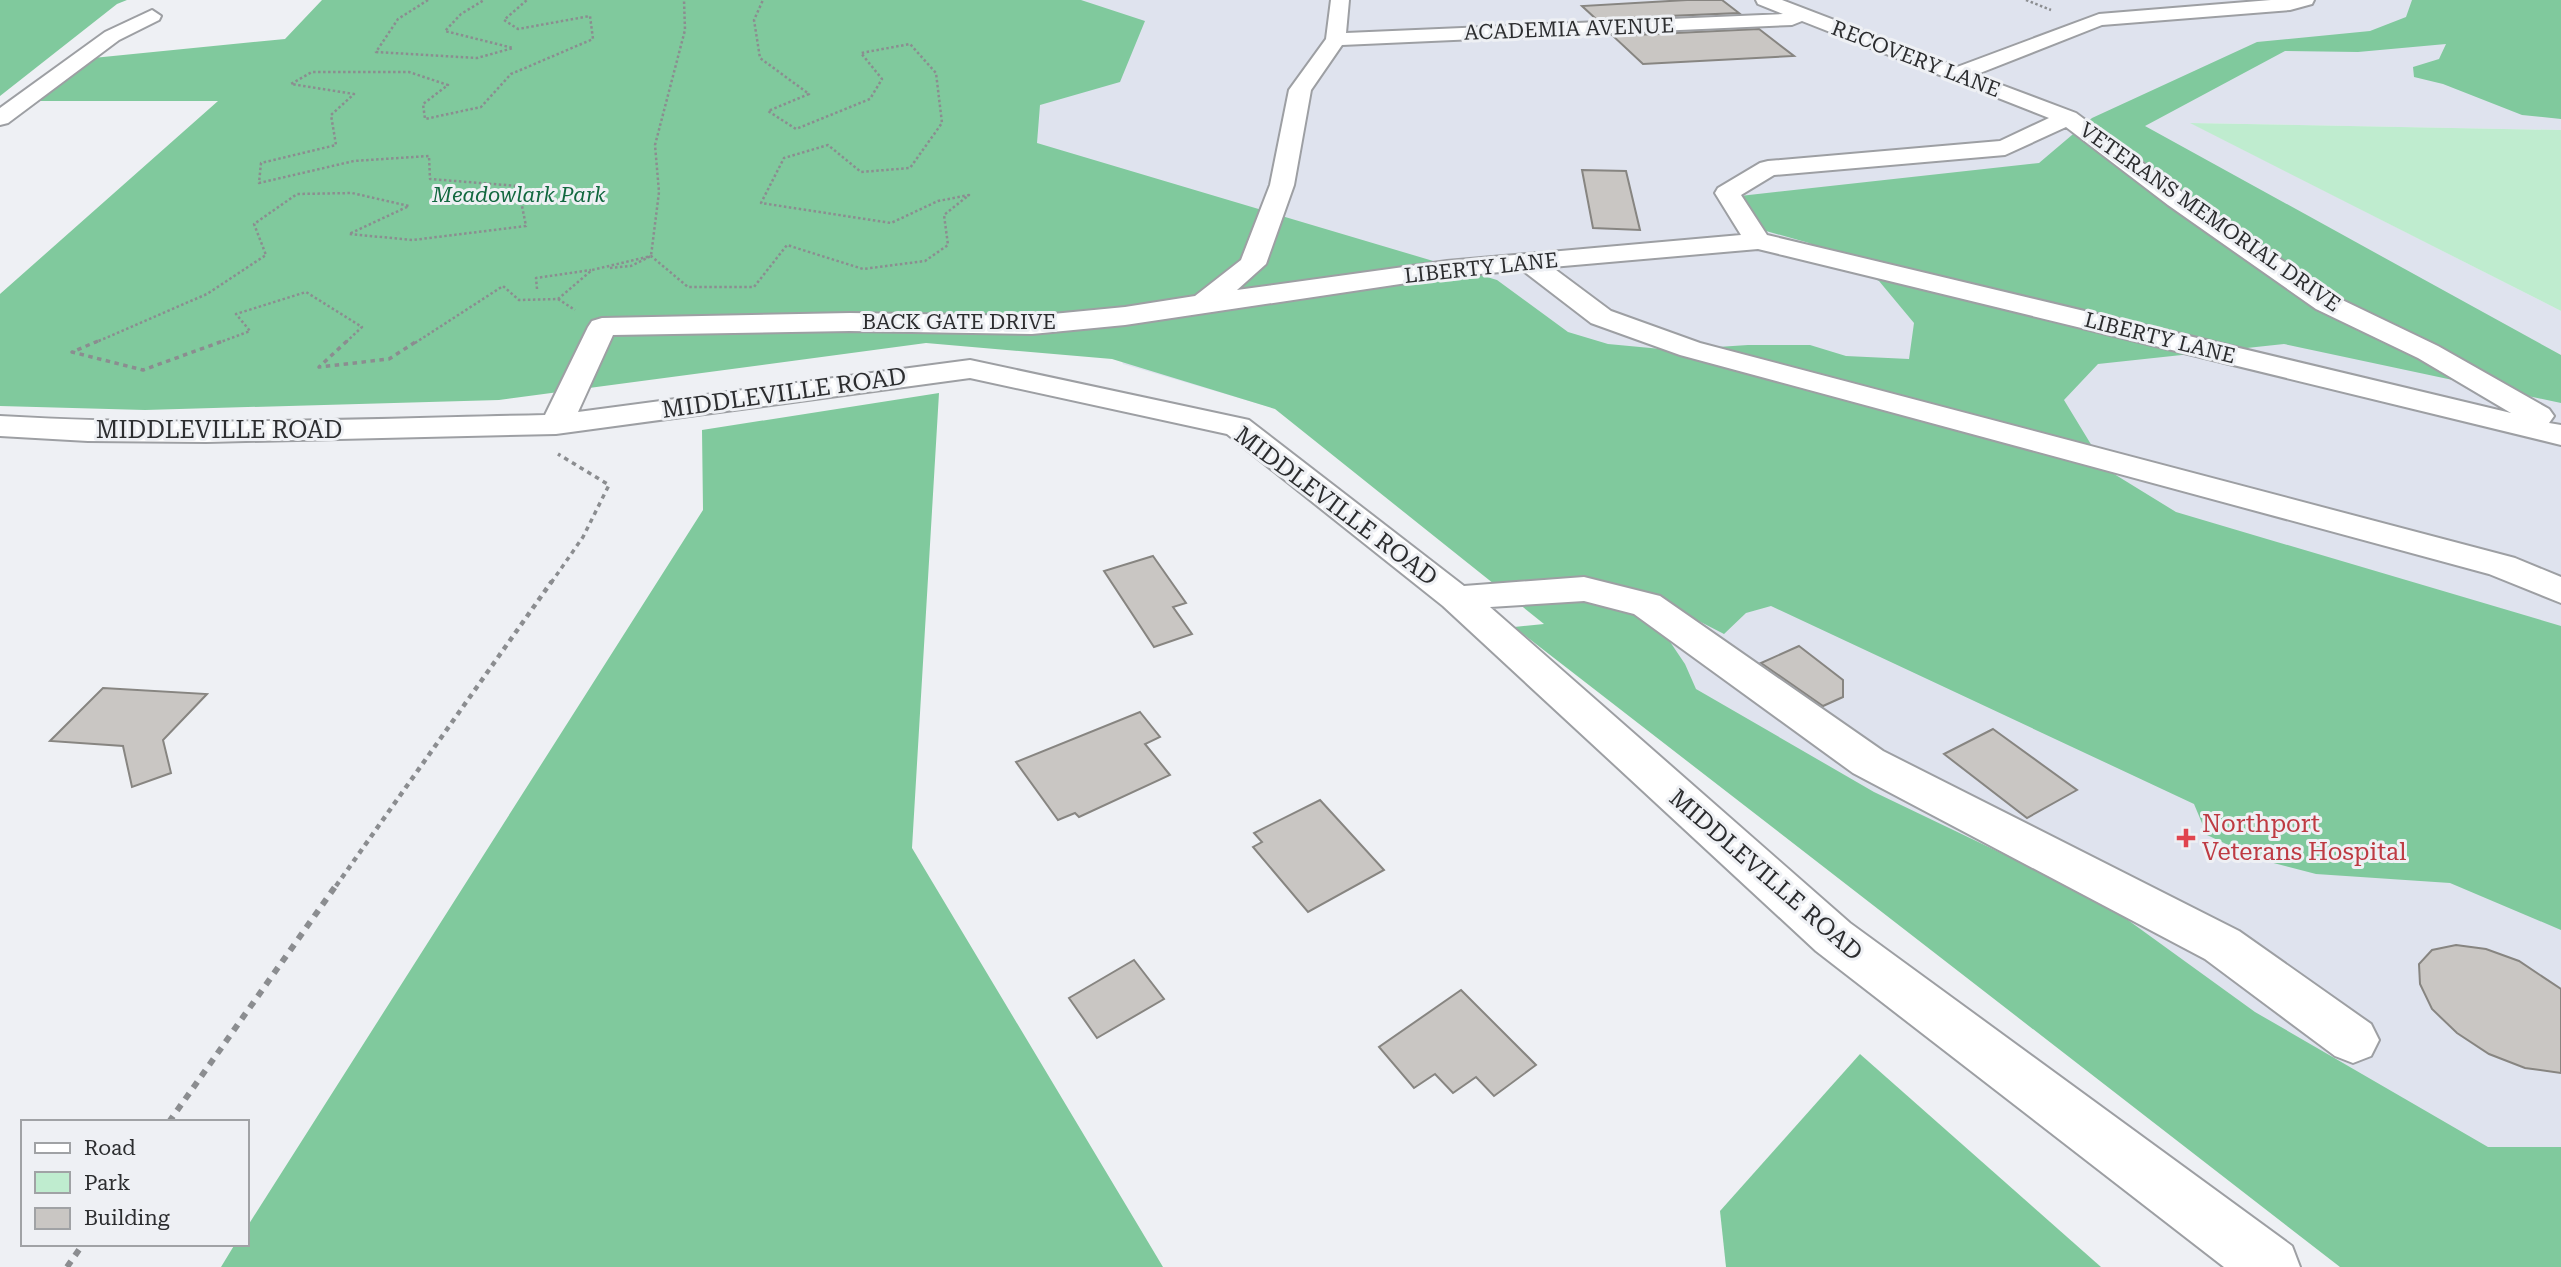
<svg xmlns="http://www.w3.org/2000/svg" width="2561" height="1267" font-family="'Roboto Serif',serif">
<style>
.built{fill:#dfe3ee}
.green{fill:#bfeccf}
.forest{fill:#80c99d}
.building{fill:#c9c6c3;stroke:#878581;stroke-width:2}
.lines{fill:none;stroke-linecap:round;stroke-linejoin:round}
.minor-casing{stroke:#9d9fa3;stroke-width:4}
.path-far3{stroke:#8b8d90;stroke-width:2.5;stroke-dasharray:2.5 2.5;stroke-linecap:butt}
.path-far2{stroke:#8b8d90;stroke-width:3.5;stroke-dasharray:4.5 4.5;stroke-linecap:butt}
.path-far1{stroke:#8b8d90;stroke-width:4.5;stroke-dasharray:5 5;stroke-linecap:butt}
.path{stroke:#8b8d90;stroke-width:6;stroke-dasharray:7 7;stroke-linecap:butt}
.minor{fill:#fff;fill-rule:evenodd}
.health-dot{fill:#e0444e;stroke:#eef0f4;stroke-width:2.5}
.labels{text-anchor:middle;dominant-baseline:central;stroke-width:6;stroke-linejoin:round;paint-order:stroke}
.far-street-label{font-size:21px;fill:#2c2d2f;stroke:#eef0f4}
.far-park-label{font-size:21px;font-style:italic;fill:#12683f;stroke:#eef0f4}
.street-label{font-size:24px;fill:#2c2d2f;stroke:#eef0f4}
.health-label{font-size:24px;fill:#be3a42;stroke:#eef0f4;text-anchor:start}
</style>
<rect width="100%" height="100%" fill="#eef0f4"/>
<polygon class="built" points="980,0 2561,0 2561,130 2191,123 2561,311 2561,1267 1276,409 1123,364"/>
<polygon class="green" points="2190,123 2561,130 2561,311"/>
<g class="forest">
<polygon points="0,0 127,0 117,4 0,96"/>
<polygon points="322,0 1081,0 1145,21 1120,82 1040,105 1037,143 1497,280 1568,332 1608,344 1672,350 1748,345 1810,345 1846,356 1909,359 1914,323 1879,281 1809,243 1766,231 1730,213 1740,196 2039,163 2092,118 2257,42 2370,31 2406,17 2412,0 2561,0 2561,119 2522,115 2443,84 2414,77 2413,67 2439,59 2446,44 2358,52 2285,51 2145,126 2561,355 2561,403 2284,344 2098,364 2064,400 2106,469 2176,512 2561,626 2561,930 2450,883 2316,874 2258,859 2207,835 2194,804 1771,606 1746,613 1724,634 1687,615 1656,621 1685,664 1696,689 1874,792 2103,902 2255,1012 2488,1147 2561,1147 2561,1267 2340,1267 1514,627 1544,624 1275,409 1112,359 926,343 499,400 145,410 0,406 0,294 218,101 38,101 93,58 285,39"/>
<polygon points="939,393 912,848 1163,1267 221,1267 235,1244 247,1244 247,1227 703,510 702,430"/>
<polygon points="1860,1054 2101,1267 1726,1267 1720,1211"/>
</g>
<g class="building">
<polygon points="1687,0 1722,0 1739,13 1596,19 1582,6"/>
<polygon points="1759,29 1794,56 1643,64 1613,36"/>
<polygon points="1582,170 1626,171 1640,230 1593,228"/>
<polygon points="1153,556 1186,603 1173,607 1192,634 1154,647 1104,571"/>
<polygon points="1799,646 1843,680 1843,697 1823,706 1761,663"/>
<polygon points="103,688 207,694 163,740 171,773 132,787 123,746 50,741"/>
<polygon points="1140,712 1160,737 1145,744 1170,775 1079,817 1075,813 1058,820 1016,762"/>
<polygon points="1993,729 2077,790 2027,818 1944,754"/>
<polygon points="1320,800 1384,870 1308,912 1253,847 1262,842 1254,833"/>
<polygon points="2456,945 2486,949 2519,961 2561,989 2561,1073 2525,1068 2489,1054 2457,1033 2432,1009 2420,984 2419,964 2432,950"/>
<polygon points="1134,960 1164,999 1097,1038 1069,998"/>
<polygon points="1461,990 1536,1065 1494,1096 1476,1077 1453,1093 1435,1074 1414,1088 1379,1047"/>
</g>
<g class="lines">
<defs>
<g id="minor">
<path d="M1331 0H1349L1346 33 1783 14 1758 4 1756 0H1782L1957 67 2099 14 2271 0H2314L2312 4 2290 10 2102 25 1975 75 2076 113 2186 195 2336 297 2438 346 2549 409 2554 416 2549 423 2561 425V445L1758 249 1552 267 1611 311 1700 343 2515 558 2561 577V603L2489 574 1680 355 1591 323 1522 270 1447 277 1125 325 1032 334 850 331 613 335 578 412 970 360 1249 420 1464 586 1584 577 1660 596 1883 751 2239 931 2371 1024 2379 1040 2371 1056 2353 1063 2335 1056 2205 959 1853 773 1634 614 1584 601 1490 607 1850 923 2292 1246 2300 1267H2224L1816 951 1443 606 1227 434 970 378 556 434 206 442 88 441 0 436V416C181 427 363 419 545 415L588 327 592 321 602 318 850 313 1032 316 1125 307 1195 296 1241 260 1270 185 1289 90 1326 39ZM1802 21 2049 118 2000 141 1768 161 1760 163 1718 188 1715 193 1741 235 1447 261 1237 290 1266 264 1294 185 1311 90 1342 45 1792 25ZM2066 127 2168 205 2316 309 2418 358 2511 413 1767 235 1741 195 1774 175 2005 155Z"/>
<polygon points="152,10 161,16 159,20 119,40 8,123 0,125 0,108 105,32"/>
</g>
</defs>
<use href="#minor" class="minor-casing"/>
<g class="path-far3">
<polyline points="428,0 398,19 376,52 477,58 513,48 445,31 461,14 484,0"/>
<polyline points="2026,0 2051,10"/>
<polyline points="610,268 631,266 651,256 659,192 655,145 685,30 684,0"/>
<polyline points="537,289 536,278 591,270"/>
<polyline points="558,299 575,310"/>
<polyline points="94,343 207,294 266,255 254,224 297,194 352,193 409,206 349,234 413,240 526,226 518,186 430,179 429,156 354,161 259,183 261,163 336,145 331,115 354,94 291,84 312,72 409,72 448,85 423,104 425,119 481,107 511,74 593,39 590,16 518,29 504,20 527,0"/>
<polyline points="218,343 250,331 236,314 306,292 362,327 345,343"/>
<polyline points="415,343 503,286 519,300 558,299 592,270 651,256 688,287 754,287 787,245 863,269 925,261 948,245 944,215 969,195 938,201 891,223 761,203 784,158 828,145 861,172 910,168 942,123 936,73 910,44 861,53 882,79 870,99 796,129 768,111 809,94 760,58 754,20 763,0"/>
</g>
<g class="path-far2">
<polyline points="98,341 72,352 143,370 223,341"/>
<polyline points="347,341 319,367 389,359 417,341"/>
<polyline points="551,583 583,537 609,485 558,454"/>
</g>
<polyline class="path-far1" points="336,886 552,581"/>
<g class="path">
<polyline points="169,1122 337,884"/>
<polyline points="67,1267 83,1244"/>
</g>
<use href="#minor" class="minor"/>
</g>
<path class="health-dot" d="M2182.5 827.5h7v7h7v7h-7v7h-7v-7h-7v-7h7z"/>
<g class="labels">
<g class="far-street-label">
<text transform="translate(1569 29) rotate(-2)">ACADEMIA AVENUE</text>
<text transform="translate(1916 59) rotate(21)">RECOVERY LANE</text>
<text transform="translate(2210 217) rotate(35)">VETERANS MEMORIAL DRIVE</text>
<text transform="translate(1481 268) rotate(-6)">LIBERTY LANE</text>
<text x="959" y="322">BACK GATE DRIVE</text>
<text transform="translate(2160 338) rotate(14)">LIBERTY LANE</text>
</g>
<g class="far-park-label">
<text x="519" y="195">Meadowlark Park</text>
</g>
<g class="street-label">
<text transform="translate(784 393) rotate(-8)">MIDDLEVILLE ROAD</text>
<text x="219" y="430">MIDDLEVILLE ROAD</text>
<text transform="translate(1336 506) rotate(37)">MIDDLEVILLE ROAD</text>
<text transform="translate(1766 875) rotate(41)">MIDDLEVILLE ROAD</text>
</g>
<g class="health-label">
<text x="2202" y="824">Northport<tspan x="2202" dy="28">Veterans Hospital</tspan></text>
</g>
</g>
<rect x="21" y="1120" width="228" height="126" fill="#eef0f4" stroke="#a0a2a5" stroke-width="2"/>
<rect x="35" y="1143" width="35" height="10" fill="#ffffff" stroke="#a0a2a5" stroke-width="2"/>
<text x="84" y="1155" font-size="21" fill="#2c2d2f">Road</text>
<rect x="35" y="1172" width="35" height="21" fill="#bfeccf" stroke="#a0a2a5" stroke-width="2"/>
<text x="84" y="1190" font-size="21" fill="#2c2d2f">Park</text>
<rect x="35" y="1208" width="35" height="21" fill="#c9c6c3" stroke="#a0a2a5" stroke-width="2"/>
<text x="84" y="1225" font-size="21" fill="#2c2d2f">Building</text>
</svg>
